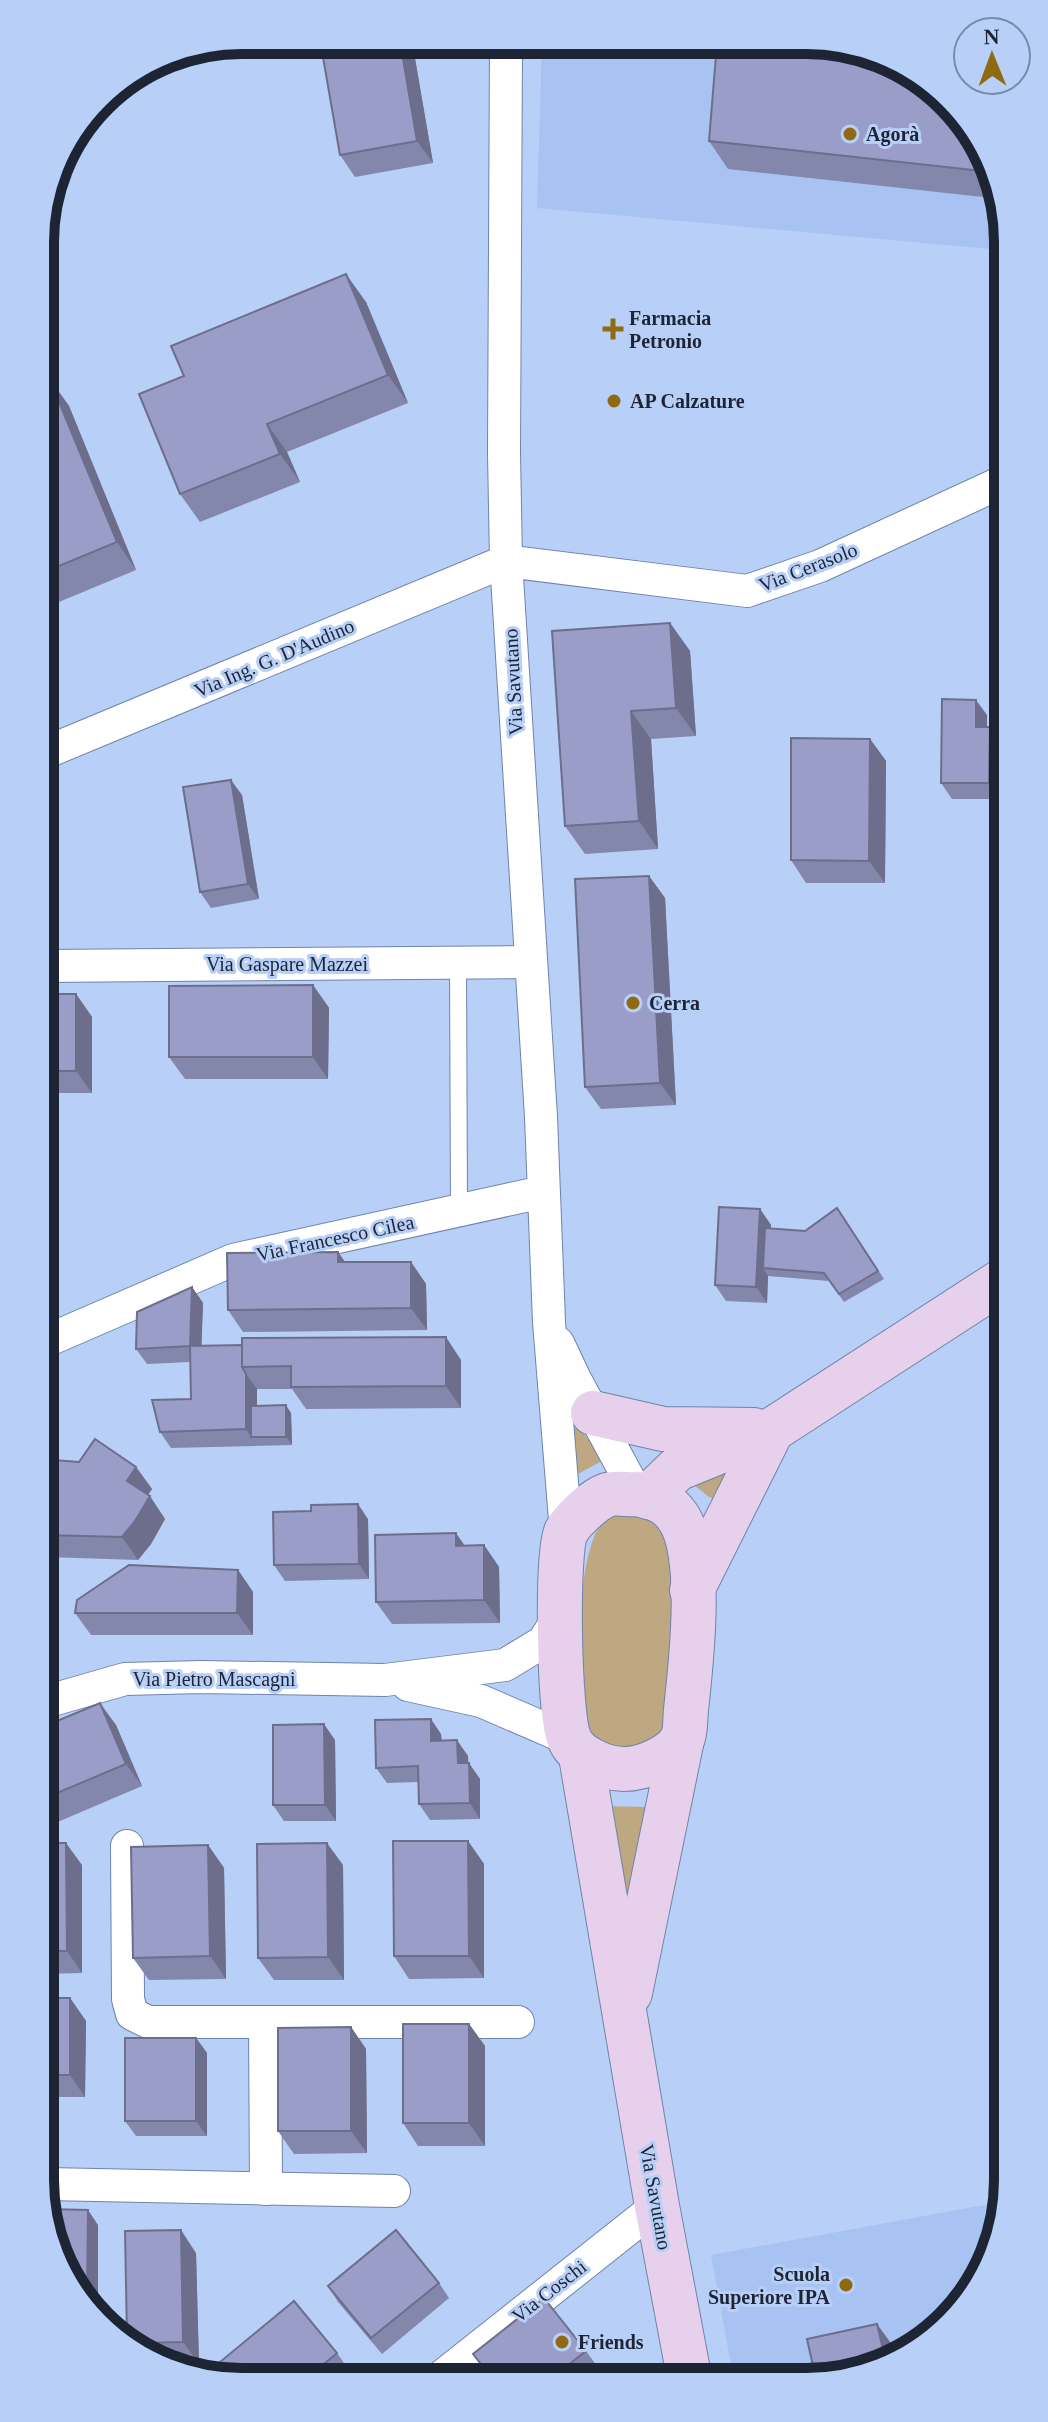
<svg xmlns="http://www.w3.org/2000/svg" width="1048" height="2422" font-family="Georgia,serif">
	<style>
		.built { fill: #a8c3f1 }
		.green { fill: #bda882 }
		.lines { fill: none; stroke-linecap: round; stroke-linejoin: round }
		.lane-casing { stroke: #6f84a9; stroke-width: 18 }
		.street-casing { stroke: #6f84a9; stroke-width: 34 }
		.secondary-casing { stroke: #6f84a9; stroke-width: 46 }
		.lane { stroke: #fff; stroke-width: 16 }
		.street { stroke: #fff; stroke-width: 32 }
		.secondary { stroke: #e7d0eb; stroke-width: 44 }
		.wall { fill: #8487ac }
		.shaded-wall { fill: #6c6e8c }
		.building { fill: #9a9dc8; stroke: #6c6e8c; stroke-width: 2 }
		.poi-dot { fill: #906a10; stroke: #b8cff8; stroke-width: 3 }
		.labels { text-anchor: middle; stroke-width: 6; stroke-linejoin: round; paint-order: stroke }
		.poi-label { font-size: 20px; font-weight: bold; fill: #1d2534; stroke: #b8cff8; text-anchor: start }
		.street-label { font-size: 20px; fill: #1d2534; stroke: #b8cff8 }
		.rim { fill: none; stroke: #1d2534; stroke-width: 10 }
	</style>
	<rect width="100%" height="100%" fill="#b8cff8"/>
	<g class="built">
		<path d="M542 42 845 44 1001 190V250L537 208Z"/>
		<path d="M1006 2201 992 2258 958 2313 858 2375 733 2376 711 2255Z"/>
	</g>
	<g class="green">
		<path d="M567 1427 580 1429 600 1454V1462L567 1480Z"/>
		<path d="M733 1468 716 1499 709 1497 689 1481Z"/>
		<path d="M640 1511C652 1519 665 1527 670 1540 679 1563 672 1713 660 1733 654 1744 642 1751 631 1752 574 1757 584 1687 582 1648 580 1612 581 1569 595 1534 599 1526 609 1519 615 1512Z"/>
		<path d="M604 1806 647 1807 629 1908Z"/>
	</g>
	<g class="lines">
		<defs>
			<path id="lane" d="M458 963 459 1211"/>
			<g id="street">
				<path d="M506 42 504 453 506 561 541 1117 549 1322 566 1532"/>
				<path d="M42 754 506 561 747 591 820 566 1002 482"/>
				<path d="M43 966 531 962"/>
				<path d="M44 1342 233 1260 543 1192"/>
				<path d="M558 1343 575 1379 637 1494"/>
				<path d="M408 1685 481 1701 569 1739"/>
				<path d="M45 1702 125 1679 201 1677 385 1680 505 1665 543 1642 560 1616"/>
				<path d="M127 1846 128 1999 132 2014 148 2022H518"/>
				<path d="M265 2022 266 2189"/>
				<path d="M47 2184 394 2191"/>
				<path d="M441 2377 657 2206"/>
			</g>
			<g id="secondary">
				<path d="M593 1413 663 1429 754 1430"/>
				<path d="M637 1494C655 1498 667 1501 678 1517 704 1556 691 1663 686 1710 685 1718 686 1732 682 1740 672 1757 643 1769 624 1769 605 1769 576 1757 569 1738 559 1713 556 1555 566 1532 572 1520 595 1499 607 1495 615 1492 628 1495 637 1494Z"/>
				<path d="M648 1497 677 1469 772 1430 1005 1279"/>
				<path d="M692 1590 772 1430"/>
				<path d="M581 1756 657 2206 689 2376"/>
				<path d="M630 1993 682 1739"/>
			</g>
		</defs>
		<use href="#lane" class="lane-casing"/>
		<use href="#street" class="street-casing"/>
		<use href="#secondary" class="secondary-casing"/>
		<use href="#lane" class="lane"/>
		<use href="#street" class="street"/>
		<use href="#secondary" class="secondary"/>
	</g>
	<g class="wall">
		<path d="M320 40 412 41 433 163 355 177 340 155Z"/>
		<path d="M948 99 1001 190V199L728 169 709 141Z"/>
		<path d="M366 302 408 403 287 452 300 482 200 522 180 494 184 376Z"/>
		<path d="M49 378 69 406 136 570 42 609 41 381Z"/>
		<path d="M670 623 690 651 696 736 651 739 658 849 585 854 565 826Z"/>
		<path d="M987 715V727H990L1001 742 1000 799H952L941 783Z"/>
		<path d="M870 739 886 761 885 883H806L791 860Z"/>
		<path d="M242 795 259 899 211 908 200 892Z"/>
		<path d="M649 876 665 898 676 1105 601 1109 585 1087Z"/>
		<path d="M313 985 329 1008 328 1079H185L169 1057Z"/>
		<path d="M43 994H76L92 1017V1093H43Z"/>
		<path d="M837 1208 884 1279 844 1302 829 1281 768 1276 767 1303 726 1301 715 1285 760 1209 771 1225V1228L805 1231Z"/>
		<path d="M338 1252 345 1262H411L426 1284 427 1330 243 1332 228 1310Z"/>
		<path d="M192 1287 203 1303 201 1346 461 1360V1408L306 1409 292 1389H257V1406L291 1413 292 1445 171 1448 160 1432 191 1399 190 1362 147 1364 136 1349Z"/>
		<path d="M44 1446 54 1460 136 1467 152 1489 148 1495 165 1519 151 1544 138 1560 45 1557Z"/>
		<path d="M368 1519 369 1579 285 1581 274 1565Z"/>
		<path d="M464 1545H484L499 1567 500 1623 392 1624 376 1602Z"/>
		<path d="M238 1570 253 1592V1635H91L75 1613Z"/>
		<path d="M116 1725 142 1786 46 1827 45 1726Z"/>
		<path d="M441 1734 442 1740 468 1756V1763L480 1779V1819L430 1820 419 1804V1782L387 1783 376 1768Z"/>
		<path d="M335 1740 336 1821H284L273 1805Z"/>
		<path d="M468 1841 484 1864V1978L409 1979 394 1956Z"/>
		<path d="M46 1843 82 1865V1973L46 1974Z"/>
		<path d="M208 1845 224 1868 226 1979 149 1980 133 1958Z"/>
		<path d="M343 1865 344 1980H274L258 1958Z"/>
		<path d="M46 1998H70L86 2021 85 2097H46Z"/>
		<path d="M469 2024 485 2046V2146H418L403 2123Z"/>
		<path d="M351 2027 366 2049 367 2153 294 2154 278 2131Z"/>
		<path d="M196 2038 207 2053V2136H136L125 2121Z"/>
		<path d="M98 2225V2312H93L47 2232Z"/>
		<path d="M196 2253 199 2364 178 2365 127 2338Z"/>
		<path d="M439 2283 449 2298 382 2354 338 2302 328 2286Z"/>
		<path d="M586 2351 602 2373 598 2376 489 2377 473 2354Z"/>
		<path d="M337 2353 353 2376 351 2378H231L220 2362Z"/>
	</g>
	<g class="shaded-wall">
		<path d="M400 41H412L433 163 417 141Z"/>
		<path d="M346 274 366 302 408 403 388 375Z"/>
		<path d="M49 378 69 406 136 570 117 542Z"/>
		<path d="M267 424 287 452 300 482 280 454Z"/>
		<path d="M670 623 690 651 696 736 676 708Z"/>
		<path d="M976 700 987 715V742L976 727Z"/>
		<path d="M631 711 651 739 658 849 639 821Z"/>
		<path d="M990 727 1001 742 1000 799 989 783Z"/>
		<path d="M870 739 886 761 885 883 869 861Z"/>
		<path d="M231 780 242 795 259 899 248 884Z"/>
		<path d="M649 876 665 898 676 1105 660 1083Z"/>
		<path d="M313 985 329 1008 328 1079 313 1057Z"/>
		<path d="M76 994 92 1017V1093L76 1071Z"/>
		<path d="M760 1209 771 1225 769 1269 763 1268 768 1276 767 1303 756 1287Z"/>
		<path d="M338 1252 354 1275 338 1262Z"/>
		<path d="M411 1262 426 1284 427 1330 411 1308Z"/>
		<path d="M192 1287 203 1303 201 1361 190 1346Z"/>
		<path d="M446 1337 461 1360V1408L446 1386Z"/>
		<path d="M246 1374 257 1389V1437H251L246 1429Z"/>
		<path d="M286 1405 291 1413 292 1445 286 1437Z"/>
		<path d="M136 1467 152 1489 142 1503 127 1481Z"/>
		<path d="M150 1496 165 1519 151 1544 138 1560 122 1537Z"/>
		<path d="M358 1504 368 1519 369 1579 359 1564Z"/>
		<path d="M456 1533 472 1556 456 1546Z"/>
		<path d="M484 1545 499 1567 500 1623 484 1600Z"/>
		<path d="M238 1570 253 1592V1635L237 1613Z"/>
		<path d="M100 1703 116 1725 142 1786 126 1764Z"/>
		<path d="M431 1719 441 1734 442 1756 431 1741Z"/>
		<path d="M324 1724 335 1740 336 1821 325 1805Z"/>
		<path d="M457 1740 468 1756 469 1779 458 1763Z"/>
		<path d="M469 1763 480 1779V1819L470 1803Z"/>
		<path d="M468 1841 484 1864V1978L469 1956Z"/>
		<path d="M66 1843 82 1865V1973L67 1951Z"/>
		<path d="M327 1843 343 1865 344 1980 328 1957Z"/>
		<path d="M208 1845 224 1868 226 1979 210 1956Z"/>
		<path d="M70 1998 86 2021 85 2097 70 2075Z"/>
		<path d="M469 2024 485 2046V2146L469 2123Z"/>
		<path d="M351 2027 366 2049 367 2153 351 2131Z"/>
		<path d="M196 2038 207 2053V2136L196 2121Z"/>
		<path d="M88 2210 98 2225V2312L87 2297Z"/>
		<path d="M181 2230 196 2253 199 2364 183 2342Z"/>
		<path d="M877 2324 893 2346 894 2353 884 2354Z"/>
	</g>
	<g class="building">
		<path d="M320 40 400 41 417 141 340 155Z"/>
		<path d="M717 43 845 44 948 99 991 172 709 141Z"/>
		<path d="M346 274 388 375 267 424 280 454 180 494 139 394 184 376 171 346Z"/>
		<path d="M49 378 117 542 42 573 41 381Z"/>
		<path d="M670 623 676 708 631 711 639 821 565 826 552 631Z"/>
		<path d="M942 699 976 700V727H990L989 783H941Z"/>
		<path d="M791 738 870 739 869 861 791 860Z"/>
		<path d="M231 780 248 884 200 892 183 787Z"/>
		<path d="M649 876 660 1083 585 1087 575 879Z"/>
		<path d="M313 985V1057H169V986Z"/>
		<rect x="43" y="994" width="33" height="77"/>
		<path d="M719 1207 760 1209 756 1287 715 1285Z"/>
		<path d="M837 1208 878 1271 839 1294 824 1273 763 1268 765 1228 805 1231Z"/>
		<path d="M338 1252V1262H411V1308L228 1310 227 1253Z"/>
		<path d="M192 1287 190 1346 242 1345V1367L246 1374V1429L160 1432 152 1400 191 1399 190 1346 136 1349 137 1312Z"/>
		<path d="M446 1337V1386L291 1387V1366L242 1367V1338Z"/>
		<path d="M286 1405V1437H251V1406Z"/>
		<path d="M95 1439 136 1467 127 1481 150 1496 135 1521 122 1537 45 1535 44 1446 53 1460 79 1462Z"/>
		<path d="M358 1504 359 1564 274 1565 273 1512 311 1511V1505Z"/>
		<path d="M456 1533V1546L484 1545V1600L376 1602 375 1535Z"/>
		<path d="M129 1565 238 1570 237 1613H75L77 1600Z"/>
		<path d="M100 1703 126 1764 45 1798V1726Z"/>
		<path d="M431 1719V1741L457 1740 458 1763H469L470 1803 419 1804 418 1766 376 1768 375 1720Z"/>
		<path d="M324 1724 325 1805H273V1725Z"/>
		<path d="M393 1841H468L469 1956H394Z"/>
		<path d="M46 1843H66L67 1951H46Z"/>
		<path d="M327 1843 328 1957 258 1958 257 1844Z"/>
		<path d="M208 1845 210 1956 133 1958 131 1847Z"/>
		<rect x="46" y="1998" width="24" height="77"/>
		<rect x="403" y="2024" width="66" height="99"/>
		<path d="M351 2027V2131H278V2028Z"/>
		<rect x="125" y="2038" width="71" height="83"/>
		<path d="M47 2209 88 2210 87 2297H84L47 2232Z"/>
		<path d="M181 2230 183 2342 137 2343 127 2338 125 2231Z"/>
		<path d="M396 2230 439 2283 371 2338 328 2286Z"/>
		<path d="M544 2298 586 2351 553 2377H491L473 2354Z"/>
		<path d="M294 2301 337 2353 307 2378H234L220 2362Z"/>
		<path d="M877 2324 884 2354 897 2351 858 2375H815L807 2339Z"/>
	</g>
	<g class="poi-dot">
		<circle cx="850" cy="134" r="8"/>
		<path d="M609 317h8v8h8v8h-8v8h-8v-8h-8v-8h8z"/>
		<circle cx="614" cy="401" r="8"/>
		<circle cx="633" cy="1003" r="8"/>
		<circle cx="846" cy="2285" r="8"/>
		<circle cx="562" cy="2342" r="8"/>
	</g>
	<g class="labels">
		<g class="poi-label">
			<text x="866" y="141">Agorà</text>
			<text x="629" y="325">Farmacia<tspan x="629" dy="23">Petronio</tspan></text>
			<text x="630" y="408">AP Calzature</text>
			<text x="649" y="1010">Cerra</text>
			<text x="830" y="2281" text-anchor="end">Scuola<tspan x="830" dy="23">Superiore IPA</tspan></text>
			<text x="578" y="2349">Friends</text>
		</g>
		<g class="street-label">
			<text transform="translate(808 567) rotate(-21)" y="7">Via Cerasolo</text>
			<text transform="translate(274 658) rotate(-23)" y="7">Via Ing. G. D'Audino</text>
			<text transform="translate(513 682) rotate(-93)" y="7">Via Savutano</text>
			<text x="287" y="971">Via Gaspare Mazzei</text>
			<text transform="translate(335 1238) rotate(-12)" y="7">Via Francesco Cilea</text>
			<text x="214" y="1686">Via Pietro Mascagni</text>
			<text transform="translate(656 2197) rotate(80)" y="7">Via Savutano</text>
			<text transform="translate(549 2291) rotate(-38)" y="7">Via Coschi</text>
		</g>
	</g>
	<path d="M0 0H1048V2422H0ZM242 54H806A188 188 0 0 1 994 242V2180A188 188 0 0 1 806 2368H242A188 188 0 0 1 54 2180V242A188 188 0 0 1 242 54Z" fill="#b8cff8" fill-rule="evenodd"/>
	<path class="rim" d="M242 54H806A188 188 0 0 1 994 242V2180A188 188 0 0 1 806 2368H242A188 188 0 0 1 54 2180V242A188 188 0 0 1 242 54Z"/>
	<g transform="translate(992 56) rotate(359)"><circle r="38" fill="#b8cff8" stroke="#7a8baa" stroke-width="2"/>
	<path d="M0-6L14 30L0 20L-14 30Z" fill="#906a10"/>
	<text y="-12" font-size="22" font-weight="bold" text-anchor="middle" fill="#1d2534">N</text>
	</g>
</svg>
